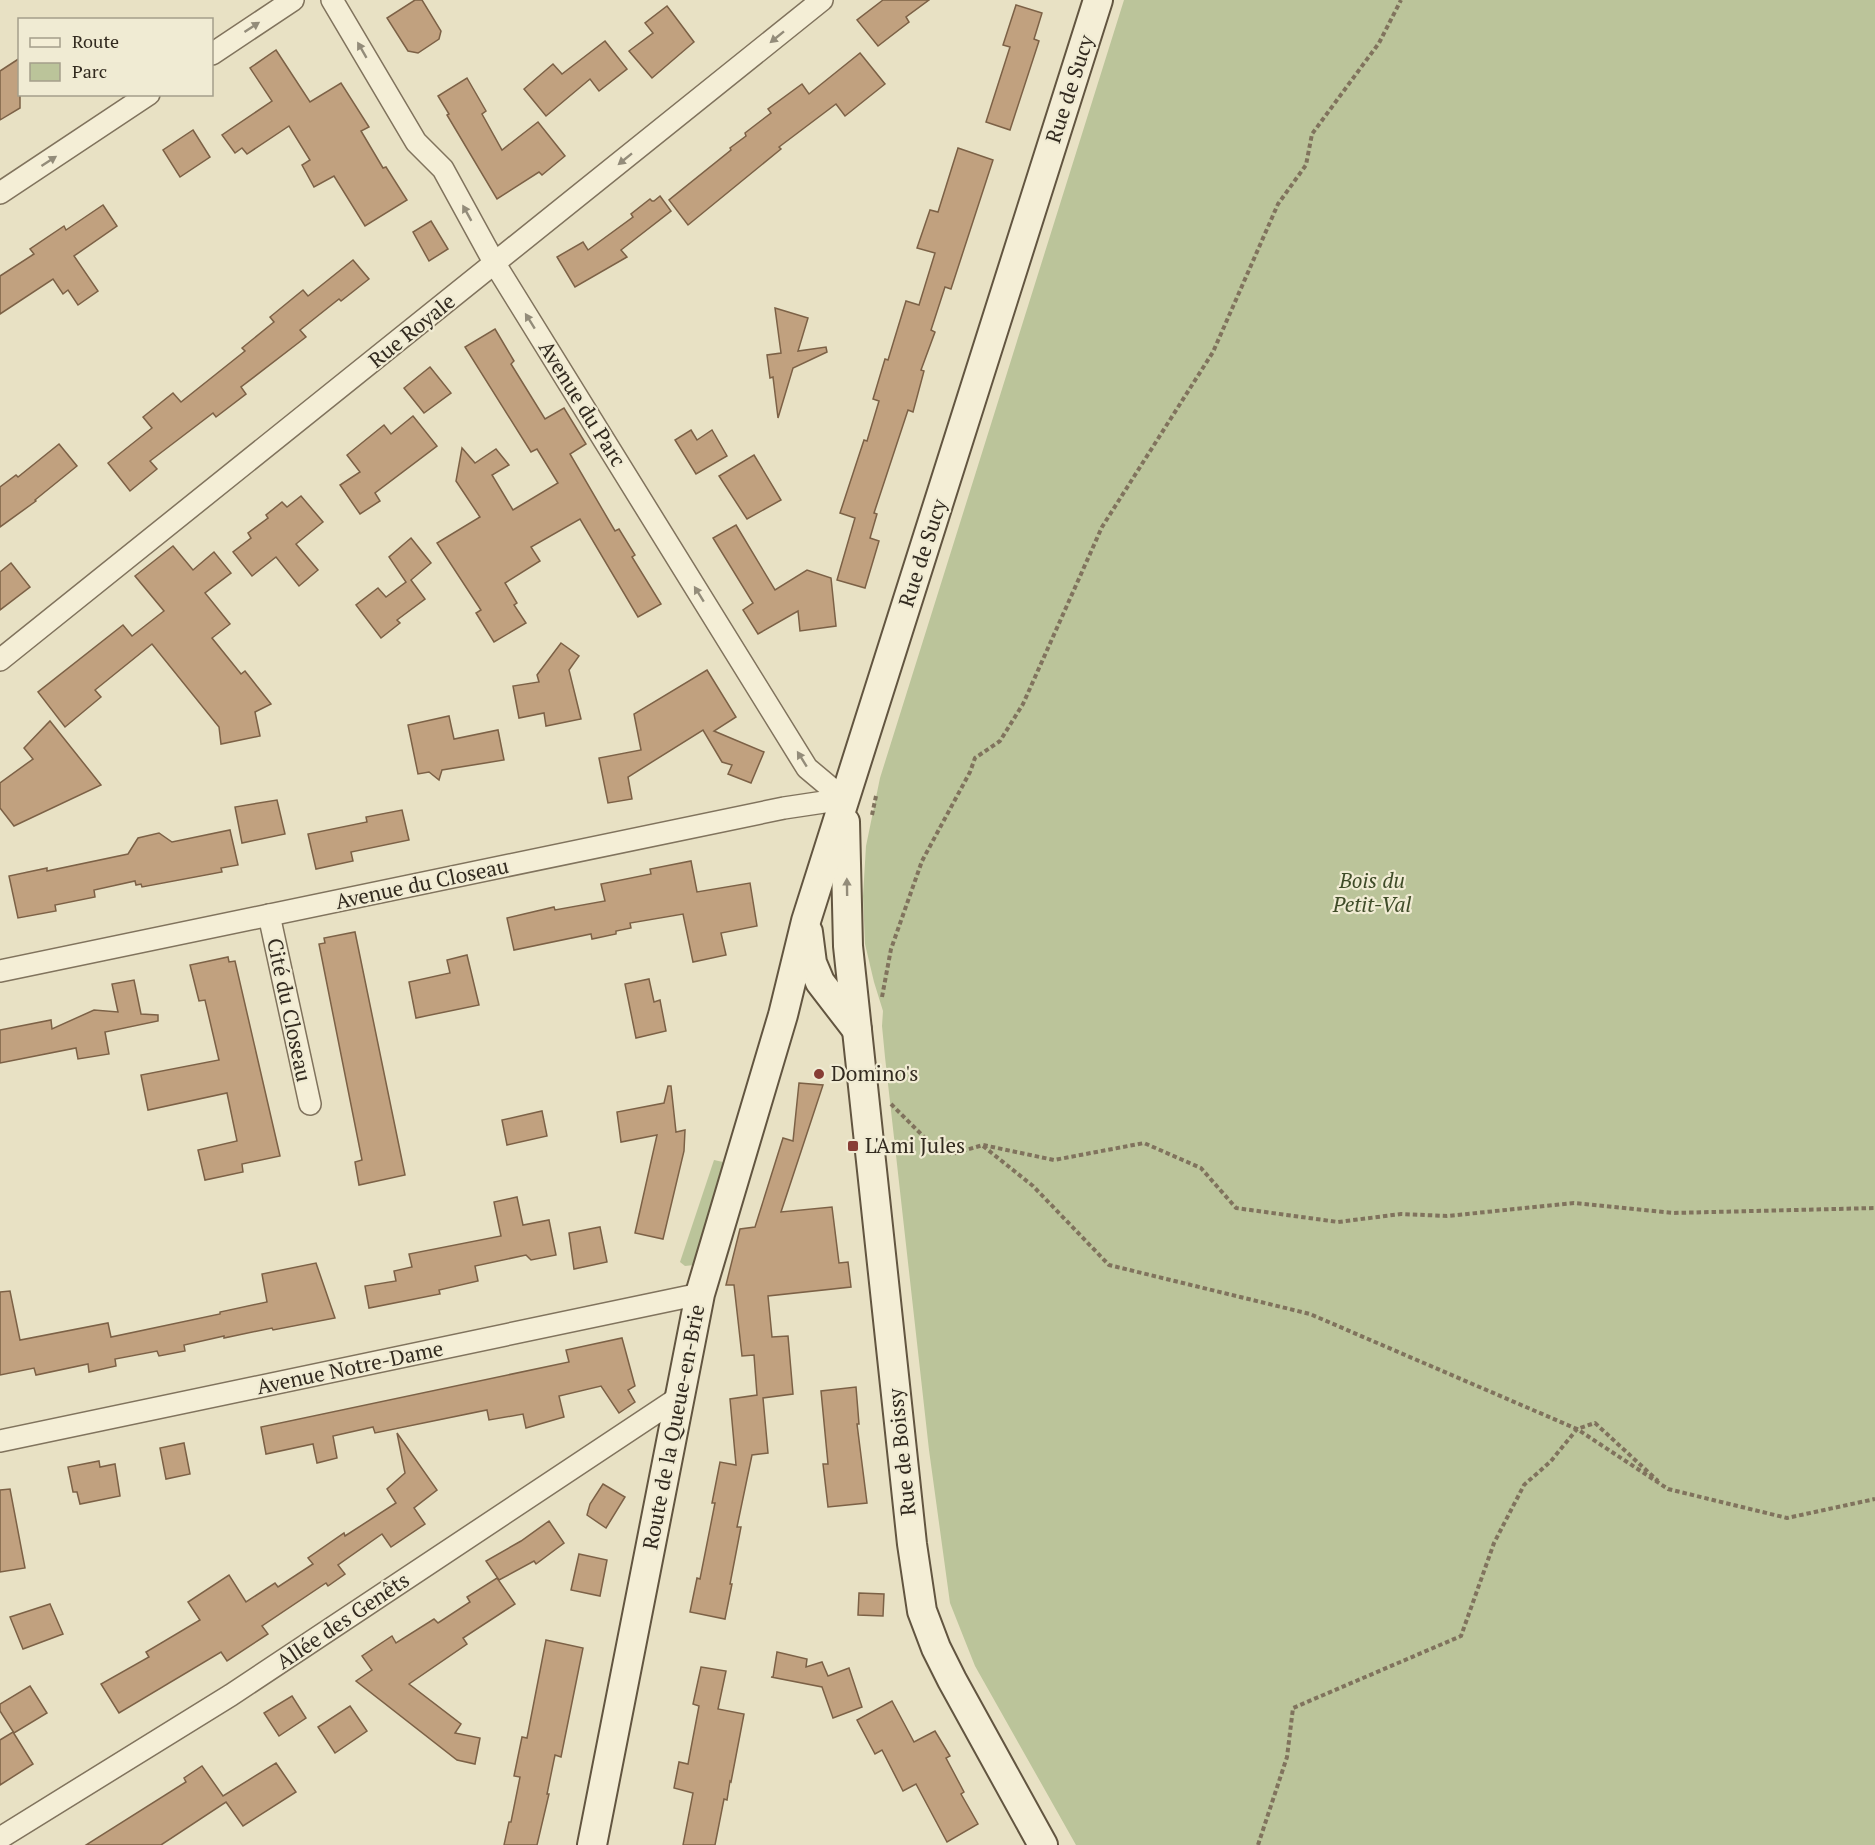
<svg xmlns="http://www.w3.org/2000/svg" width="1875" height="1845" font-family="'PT Serif',serif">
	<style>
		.green { fill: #bbc49a }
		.building { fill: #c1a17f; stroke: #7c6146; stroke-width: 1.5 }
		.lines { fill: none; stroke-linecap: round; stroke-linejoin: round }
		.street-casing { stroke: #80735d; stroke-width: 24 }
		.secondary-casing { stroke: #625540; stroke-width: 32 }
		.path { stroke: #80735d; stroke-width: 4; stroke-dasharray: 4.5 3; stroke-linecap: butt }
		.street { stroke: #f4eed6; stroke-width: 21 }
		.secondary { stroke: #f4eed6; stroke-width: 28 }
		.oneway { fill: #938c7a }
		.poi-dot { fill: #873d35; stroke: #f0ebd3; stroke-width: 2 }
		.labels { text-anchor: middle; stroke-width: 4.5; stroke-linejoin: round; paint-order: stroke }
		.street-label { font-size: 21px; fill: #322a1f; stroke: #f0ebd3 }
		.park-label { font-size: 21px; font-style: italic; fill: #3f4c28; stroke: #f0ebd3 }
		.poi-label { font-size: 21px; fill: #322a1f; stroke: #f0ebd3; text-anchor: start }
	</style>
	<rect width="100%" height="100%" fill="#e8e1c4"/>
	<g class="green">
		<path d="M1124 0H1875V1845H1076L975 1666 950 1603 929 1450 885 1057 882 1026 883 1011 874 982 865 944 863 896 866 846 880 778Z"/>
		<path d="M714 1160 723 1162 697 1259 694 1265 685 1266 680 1262Z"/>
	</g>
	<g class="building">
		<path d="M415 0H422L441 31 439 39 418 53 408 51 387 18Z"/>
		<path d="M883 0H929L906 17 909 22 878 46 857 20Z"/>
		<path d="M1016 5 1042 13 1034 39 1039 41 1010 130 986 122 1010 47 1003 45Z"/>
		<path d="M667 6 694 42 652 78 629 51 653 33 645 23Z"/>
		<path d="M605 41 627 69 599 91 590 79 546 116 524 89 553 64 562 74Z"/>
		<path d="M276 50 310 102 341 83 369 127 361 131 383 168 386 167 407 200 365 226 334 176 314 187 302 165 310 160 289 126 247 154 242 148 235 153 222 135 272 101 250 68Z"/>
		<path d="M860 53 885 84 845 116 836 104 779 147 781 149 688 225 669 200 731 150 730 148 746 136 745 133 771 113 768 109 802 84 809 94Z"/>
		<path d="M20 58V108L0 120V71Z"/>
		<path d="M467 78 486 111 482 114 502 150 538 122 565 156 542 175 539 172 497 199 447 115 449 114 438 96Z"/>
		<path d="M193 130 210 157 180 177 163 150Z"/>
		<path d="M958 148 993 160 951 289 945 287 931 330 935 332 921 370 924 371 913 412 908 410 874 513 877 514 870 538 879 541 865 588 837 580 855 518 840 513 864 440 867 441 879 401 873 399 885 359 888 360 906 301 919 305 935 253 917 248 930 210 938 212Z"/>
		<path d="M660 196 671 211 621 250 627 257 575 287 557 257 583 242 588 250 633 217 631 214 650 199 652 201H654Z"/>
		<path d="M103 205 117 226 74 256 98 291 78 305 68 290 63 294 53 279 0 314V276L34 254 30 249 64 226 66 230Z"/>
		<path d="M431 221 448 249 429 261 413 232Z"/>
		<path d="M353 260 369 279 341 301 339 299 300 330 306 337 241 387 246 394 216 417 213 413 150 461 157 469 130 491 108 463 152 428 143 417 173 393 181 402 245 351 242 348 274 322 270 317 303 290 308 296Z"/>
		<path d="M775 308 808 318 798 351 826 347 827 352 793 368 778 418 773 377 770 378 767 355 781 353Z"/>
		<path d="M495 329 514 361 511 364 545 419 564 408 586 444 570 454 615 531 619 529 635 555 632 557 661 604 638 617 580 519 531 547 540 561 505 583 517 603 514 605 526 623 494 642 476 613 481 610 437 543 480 517 456 481 462 448 475 463 496 449 509 465 492 475 513 510 558 483 537 449 531 452 465 347Z"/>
		<path d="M430 367 451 393 424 413 404 388Z"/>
		<path d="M413 416 437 446 375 493 380 501 360 514 340 485 360 472 347 455 384 425 391 434Z"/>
		<path d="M691 430 697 440 712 430 727 456 696 474 675 440Z"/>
		<path d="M59 444 77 466 35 500 36 501 0 527V487L16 475 18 477Z"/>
		<path d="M754 455 781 500 747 519 719 476Z"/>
		<path d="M301 496 323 522 296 544 318 570 299 586 276 557 252 576 233 552 251 538 248 533 268 518 266 515 282 502 287 507Z"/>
		<path d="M736 525 775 590 807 570 831 578 836 626 800 631 798 611 758 634 743 610 753 603 713 538Z"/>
		<path d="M411 538 431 563 411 580 425 599 397 620 400 623 381 638 356 605 378 588 386 597 406 582 389 557Z"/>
		<path d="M173 546 193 570 214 552 231 573 205 593 230 624 212 638 241 674 245 671 271 704 255 712 260 736 221 744 219 727 152 644 95 690 101 697 65 727 38 692 123 625 132 636 164 611 135 576Z"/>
		<path d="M11 563 30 587 0 610V572Z"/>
		<path d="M561 643 579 656 569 670 581 719 546 726 544 713 519 718 513 686 539 682 537 675Z"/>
		<path d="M707 670 736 717 714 731 764 752 751 783 728 774 732 765 722 762 703 730 628 777 632 799 608 803 599 758 641 750 634 714Z"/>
		<path d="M449 716 454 739 498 730 504 760 442 770 439 780 429 772 418 774 408 725Z"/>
		<path d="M50 721 101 785 14 826 0 808V783L33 759 24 748Z"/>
		<path d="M277 800 285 834 242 843 235 807Z"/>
		<path d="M402 810 409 840 351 852 353 861 316 869 308 834 367 822 366 817Z"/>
		<path d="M230 830 238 865 221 868 222 872 142 887 141 884 136 885 135 881 94 890 95 897 55 905 56 911 18 918 9 876 47 868V871L128 854 138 838 159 833 172 842Z"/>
		<path d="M691 861 697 892 750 883 757 926 721 933 726 955 693 962 683 914 630 923 631 928 616 931V934L592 939 591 934 514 950 507 918 554 907 555 910 605 901 601 884 651 874 650 869Z"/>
		<path d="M355 932 405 1175 359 1185 355 1162 362 1160 319 944 325 943 324 938Z"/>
		<path d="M467 955 479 1005 416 1018 409 982 450 973 447 960Z"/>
		<path d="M228 957 229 962 235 961 280 1156 242 1164 243 1172 205 1180 198 1150 237 1141 227 1093 148 1110 141 1075 219 1060 205 1000 199 1001 190 965Z"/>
		<path d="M649 979 654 1002 660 1000 666 1031 636 1038 625 984Z"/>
		<path d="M134 980 141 1014 158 1015V1021L105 1032 109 1054 78 1059 76 1048 0 1063V1030L51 1020 52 1029 94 1010 118 1012 112 984Z"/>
		<path d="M799 1083 823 1085 781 1212 832 1207 839 1263 848 1262 851 1287 768 1296 772 1337 788 1336 793 1394 763 1398 768 1453 752 1455 737 1527H741L730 1584H732L725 1619 690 1612 697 1578 700 1579 715 1503H712L720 1462 736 1465 730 1399 757 1395 754 1355 742 1356 734 1285H726L740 1229 755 1227 783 1138 793 1141Z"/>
		<path d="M668 1086H671L676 1132 685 1130 684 1151 663 1239 635 1233 657 1135 621 1142 617 1112 664 1103Z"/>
		<path d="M542 1111 547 1136 507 1145 502 1120Z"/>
		<path d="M517 1197 523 1225 549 1220 556 1255 531 1260 526 1255 475 1266 478 1281 439 1290 440 1294 369 1308 365 1286 396 1281 394 1271 412 1267 409 1254 501 1236 494 1202Z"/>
		<path d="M600 1227 607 1262 574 1269 569 1233Z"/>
		<path d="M316 1263 335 1318 273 1330 272 1328 224 1338V1336L184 1345 185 1351 159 1356 157 1351 115 1359 116 1366 89 1372 88 1364 36 1375 34 1368 0 1375V1292L10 1291 20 1340 108 1323 111 1337 220 1314V1312L267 1302 262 1274Z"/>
		<path d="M622 1338 635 1386 628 1390 635 1402 619 1413 601 1386 559 1396 564 1417 526 1428 523 1414 489 1420 487 1410 375 1433 373 1427 333 1436 337 1458 317 1463 313 1444 266 1454 261 1427 569 1362 566 1350Z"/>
		<path d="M856 1387 859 1424H857L867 1503 828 1507 823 1464H828L821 1391Z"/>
		<path d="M397 1433 437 1490 414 1508 425 1524 391 1547 382 1534 338 1565 345 1574 328 1586 326 1583 262 1626 268 1634 227 1661 221 1652 119 1713 101 1684 149 1657 146 1652 200 1620 188 1602 229 1575 246 1602 275 1583 278 1587 313 1564 308 1558 344 1533 345 1536 396 1503 387 1489 405 1473Z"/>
		<path d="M184 1443 190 1474 166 1479 160 1448Z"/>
		<path d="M99 1461 100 1467 115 1464 120 1496 80 1504 77 1492H73L68 1467Z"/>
		<path d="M603 1484 625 1497 606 1528 587 1515 590 1504Z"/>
		<path d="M10 1489 25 1568 0 1572V1490Z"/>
		<path d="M549 1521 564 1543 536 1564 534 1561 499 1580 486 1561 521 1541Z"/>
		<path d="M579 1554 607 1560 600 1596 571 1590Z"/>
		<path d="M497 1578 515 1604 463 1638 467 1644 409 1684 461 1724 455 1733 480 1738 475 1764 457 1760 356 1681 372 1670 362 1656 392 1636 396 1643 434 1619 438 1623 470 1602 467 1597Z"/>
		<path d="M859 1593 884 1594 883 1616 858 1615Z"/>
		<path d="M50 1604 63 1634 23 1649 10 1617Z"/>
		<path d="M546 1640 583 1648 561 1757 555 1755 547 1794H549L537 1845H504L509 1822H511L520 1777 514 1776 522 1737 527 1738Z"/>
		<path d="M777 1652 807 1659 806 1667 822 1662 828 1676 849 1668 862 1707 833 1718 822 1687 771 1677H773Z"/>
		<path d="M701 1667 726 1671 718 1709 744 1714 731 1782 730 1781 727 1800 724 1799 715 1845H683L693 1793 674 1788 679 1762 688 1764 699 1706 693 1704Z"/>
		<path d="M30 1686 47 1713 14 1733 0 1711V1704Z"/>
		<path d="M292 1696 306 1718 279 1736 264 1713Z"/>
		<path d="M892 1701 914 1742 935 1731 950 1756 946 1758 964 1792 961 1794 978 1824 947 1842 916 1784 903 1791 882 1750 875 1754 857 1720Z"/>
		<path d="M350 1706 367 1731 335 1753 318 1727Z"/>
		<path d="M13 1732 33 1764 0 1785V1740Z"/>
		<path d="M276 1763 296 1792 243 1826 226 1802 161 1845H86L186 1782 184 1778 202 1766 223 1796Z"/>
	</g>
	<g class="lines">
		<defs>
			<g id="street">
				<path d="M332 0 416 142 443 169 495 264 807 768 844 799"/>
				<path d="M212 54 293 0"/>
				<path d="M0 193 149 94"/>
				<path d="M0 660 822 0"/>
				<path d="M269 915 310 1104"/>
				<path d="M0 971 784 808 844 799"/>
				<path d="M0 1441 700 1294"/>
				<path d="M0 1838 231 1695 681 1396"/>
			</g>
			<g id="secondary">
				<path d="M845 822 848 946 912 1544 922 1611 936 1648 952 1680 1043 1845"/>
				<path d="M808 932 812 963 820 982 857 1030"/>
				<path d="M592 1845 700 1294 783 1015 806 921 1098 0"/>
			</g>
		</defs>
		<use href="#street" class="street-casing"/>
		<use href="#secondary" class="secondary-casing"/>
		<g class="path">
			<path d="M872 815 876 796"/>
			<path d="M882 997 891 949 922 861 970 772 975 758 1000 741 1023 704 1102 527 1213 352 1278 204 1306 165 1312 134 1379 43 1401 0"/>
			<path d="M891 1104 932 1145 952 1154 983 1145 1054 1160 1144 1143 1201 1168 1236 1208 1338 1222 1401 1214 1447 1216 1574 1203 1673 1213 1875 1208"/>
			<path d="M983 1146 1033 1186 1109 1265 1310 1314 1577 1429 1595 1423 1658 1481"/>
			<path d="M1258 1845 1287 1757 1293 1708 1461 1636 1494 1543 1524 1485 1551 1461 1577 1429 1668 1489 1713 1500 1787 1518 1875 1499"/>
		</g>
		<use href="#street" class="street"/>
		<use href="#secondary" class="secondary"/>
	</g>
	<defs><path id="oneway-solid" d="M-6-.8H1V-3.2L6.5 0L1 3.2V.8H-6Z" transform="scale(1.5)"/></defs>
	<g class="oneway">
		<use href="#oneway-solid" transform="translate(252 27) rotate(-33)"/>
		<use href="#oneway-solid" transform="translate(777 37) rotate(141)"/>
		<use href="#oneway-solid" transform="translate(362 50) rotate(-120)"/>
		<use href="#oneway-solid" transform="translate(625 159) rotate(141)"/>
		<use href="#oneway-solid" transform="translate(49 161) rotate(-33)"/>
		<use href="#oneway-solid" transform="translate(467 213) rotate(-119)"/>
		<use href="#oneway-solid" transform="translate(530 321) rotate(-122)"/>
		<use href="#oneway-solid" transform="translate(699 594) rotate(-122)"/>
		<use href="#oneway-solid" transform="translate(802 759) rotate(-122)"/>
		<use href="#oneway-solid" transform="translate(847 887) rotate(-91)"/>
	</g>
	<g class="poi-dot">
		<circle cx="819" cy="1074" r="6"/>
		<rect x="847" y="1140" width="12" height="12" rx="3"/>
	</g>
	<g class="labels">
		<g class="street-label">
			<text transform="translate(1070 89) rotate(-72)" y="7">Rue de Sucy</text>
			<text transform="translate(412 331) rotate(-39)" y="7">Rue Royale</text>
			<text transform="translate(582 404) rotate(58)" y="7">Avenue du Parc</text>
			<text transform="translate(923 553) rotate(-72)" y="7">Rue de Sucy</text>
			<text transform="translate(422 884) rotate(-12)" y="7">Avenue du Closeau</text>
			<text transform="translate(289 1010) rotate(78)" y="7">Cité du Closeau</text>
			<text transform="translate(350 1368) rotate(-12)" y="7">Avenue Notre-Dame</text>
			<text transform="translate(674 1427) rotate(-79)" y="7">Route de la Queue-en-Brie</text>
			<text transform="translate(902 1452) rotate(-96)" y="7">Rue de Boissy</text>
			<text transform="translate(343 1621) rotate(-34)" y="7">Allée des Genêts</text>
		</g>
		<g class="park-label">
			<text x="1372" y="888">Bois du<tspan x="1372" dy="24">Petit-Val</tspan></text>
		</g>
		<g class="poi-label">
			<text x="831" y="1081">Domino's</text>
			<text x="865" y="1153">L'Ami Jules</text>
		</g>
	</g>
	<rect x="18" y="18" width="195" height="78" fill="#f0ebd3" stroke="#a49e8b" stroke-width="1.5"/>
	<rect x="30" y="38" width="30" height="9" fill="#f4eed6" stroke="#a49e8b" stroke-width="1.5"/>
	<text x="72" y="48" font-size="18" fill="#322a1f">Route</text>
	<rect x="30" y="63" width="30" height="18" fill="#bbc49a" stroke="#a49e8b" stroke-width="1.5"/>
	<text x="72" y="78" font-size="18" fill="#322a1f">Parc</text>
</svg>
